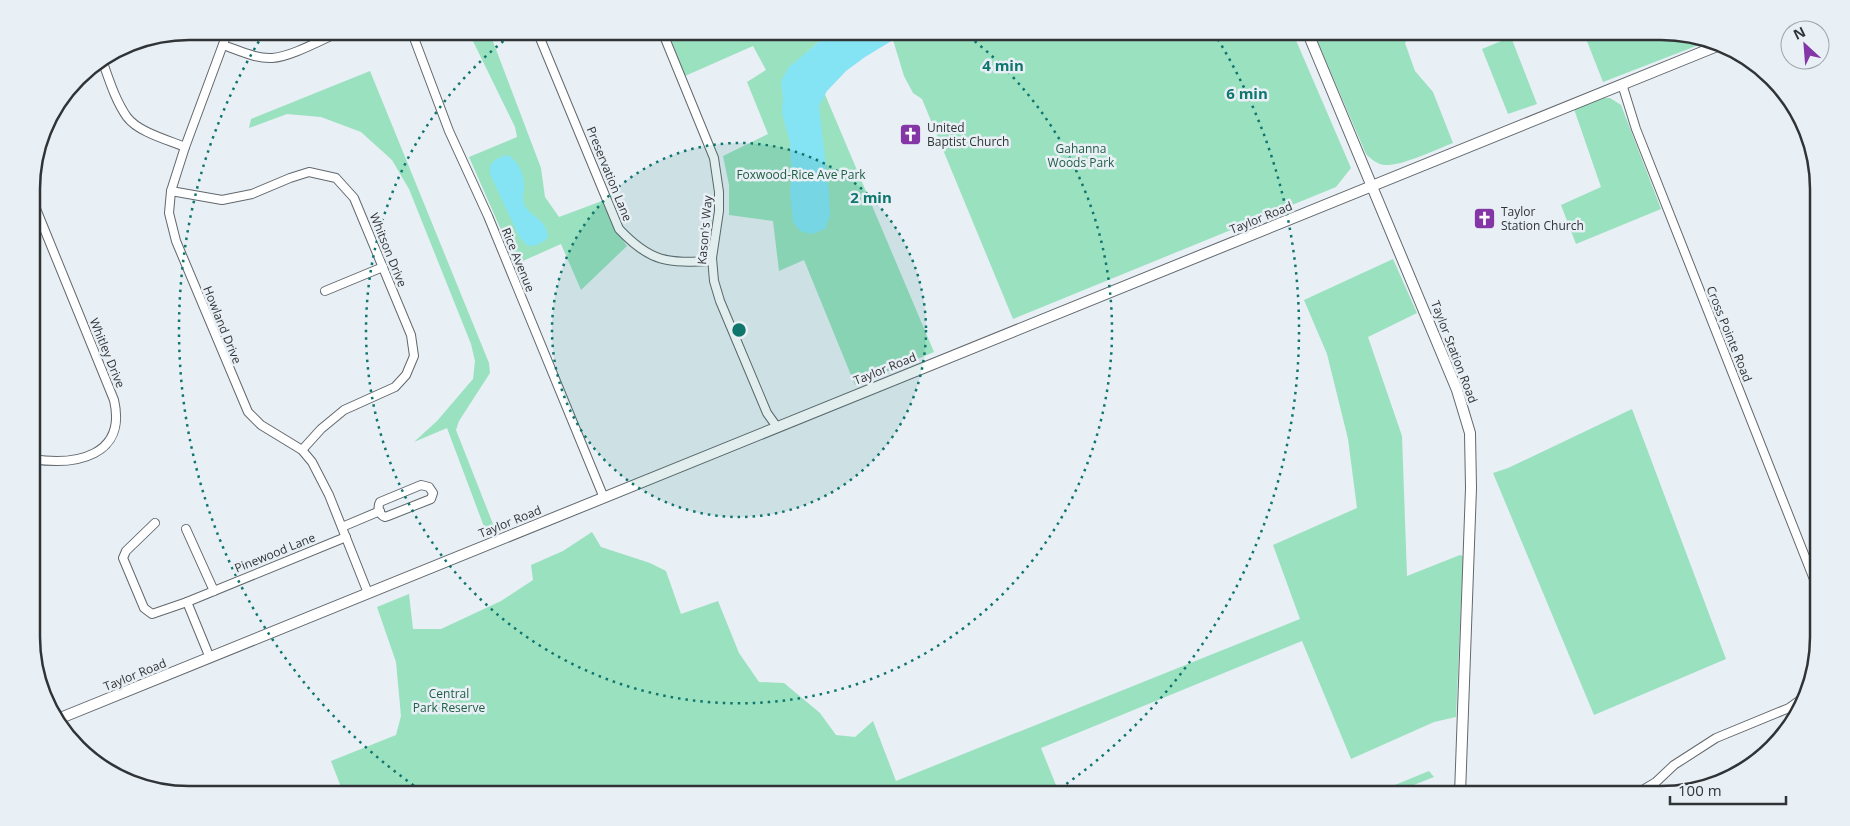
<svg xmlns="http://www.w3.org/2000/svg" width="1850" height="826" font-family="'Open Sans',sans-serif">
	<style>
		.green { fill: #9ae1c0 }
		.water { fill: #85e4f4 }
		.lines { fill: none; stroke-linecap: round; stroke-linejoin: round }
		.minor-casing { stroke: #62686d; stroke-width: 10 }
		.secondary-casing { stroke: #62686d; stroke-width: 12 }
		.minor { stroke: #fff; stroke-width: 8 }
		.secondary { stroke: #fff; stroke-width: 10 }
		.ring { fill: none; stroke: #0f766e; stroke-width: 2.5; stroke-dasharray: 2.5 5 }
		.labels { text-anchor: middle; stroke-width: 5; stroke-linejoin: round; paint-order: stroke }
		.poi-label { font-size: 12px; fill: #313436; stroke: #e8eff5; text-anchor: start }
		.park-label { font-size: 12px; fill: #225e46; stroke: #e8eff5 }
		.street-label { font-size: 12px; fill: #313436; stroke: #e8eff5 }
		.rim { fill: none; stroke: #313436; stroke-width: 2.5 }
		.centre { fill: #0f766e; stroke: #e8eff5; stroke-width: 2.5 }
		.ring-label { font-size: 15px; text-anchor: middle; font-weight: bold; fill: #0f766e; stroke: #e8eff5; stroke-width: 5; stroke-linejoin: round; paint-order: stroke }
	</style>
	<rect width="100%" height="100%" fill="#e8eff5"/>
	<g class="green">
		<path d="M468 31H489L541 168 545 197 559 217 602 201 614 228 627 246 581 290 561 244 516 264 469 157 517 137 515 127Z"/>
		<path d="M691 31H832L807 52 934 352 855 385 804 260 779 271 773 221 729 215V185L723 156 768 134 747 82 766 70 753 46 685 76 671 40Z"/>
		<path d="M901 31H1292L1351 168 1336 187 1013 319 922 99 913 93 904 76 893 40Z"/>
		<path d="M1313 31H1413L1405 43 1415 71 1433 92 1453 143C1437 149 1402 166 1386 165 1378 165 1372 160 1366 154Z"/>
		<path d="M1583 31H1661L1709 41 1603 82Z"/>
		<path d="M1511 37 1537 104 1508 114 1482 49Z"/>
		<path d="M370 71 489 363 490 373 459 421 456 430 495 529 486 532 447 428 414 442 437 421 473 379 475 361 471 344 409 189 392 160 361 132 321 117 287 114 249 128 251 119Z"/>
		<path d="M1603 98H1610L1621 105 1661 209 1576 244 1561 205 1601 187 1574 109Z"/>
		<path d="M1393 259 1417 313 1368 337 1402 436 1407 576 1460 555 1463 556 1456 717 1434 722 1351 759 1302 641 1041 748 1060 795H344L331 761 396 735 401 716 396 662 377 607 409 594 413 629H441L501 601 533 580 531 565 563 551 592 532 601 547 650 563 666 571 681 614 718 601 739 653 759 682 784 683 820 713 836 735 855 737 873 721 896 781 1300 619 1273 545 1357 508 1348 439 1327 354 1304 300Z"/>
		<path d="M1632 409 1726 659 1594 715 1493 473 1508 468Z"/>
		<path d="M1429 771 1434 777 1391 794H1373Z"/>
	</g>
	<g class="water">
		<path d="M832 31H901L893 40 865 57 846 71 827 91 819 106 829 193 830 216 825 229 812 234 800 231 793 222 790 190 792 177 791 161 790 143 782 113 783 99 781 81 789 67Z"/>
		<path d="M508 155C520 163 525 176 524 190 523 196 522 200 525 206 533 219 546 218 548 237 542 244 536 246 528 246L520 238 490 174C488 161 497 158 508 155Z"/>
	</g>
	<g class="lines">
		<defs>
			<g id="minor">
				<path d="M228 31 185 147 171 191 169 213 176 241 248 412 261 425 302 450 312 462 329 495 368 593"/>
				<path d="M409 31 414 38 449 131 488 216 604 498"/>
				<path d="M537 31 619 229C651 263 667 263 712 261"/>
				<path d="M662 31 714 158 719 192V211L712 258 714 281 720 301 767 413 777 427"/>
				<path d="M223 45C238 50 256 59 272 58 291 57 323 39 342 31"/>
				<path d="M102 60C109 79 115 100 127 117 138 132 168 140 185 147"/>
				<path d="M1622 84 1636 129 1819 592"/>
				<path d="M171 191 222 200 252 194 290 178 309 172 336 178 354 198 411 335 414 356 406 375 395 387 344 410 321 429 302 450"/>
				<path d="M32 199 114 400C127 456 76 466 32 459"/>
				<path d="M325 291 383 267"/>
				<path d="M421 485 429 487 433 493 431 499 388 516 385 517C379 515 377 507 380 502Z"/>
				<path d="M155 523 126 551 123 558 144 608 152 614 187 602 346 537"/>
				<path d="M342 527 380 511"/>
				<path d="M186 529 214 591"/>
				<path d="M187 602 210 658"/>
				<path d="M1636 794 1656 782 1674 765 1716 738 1789 708 1807 695"/>
			</g>
			<g id="secondary">
				<path d="M1307 31 1457 390 1470 433 1471 488 1460 794"/>
				<path d="M58 719 1722 44"/>
			</g>
		</defs>
		<use href="#minor" class="minor-casing"/>
		<use href="#secondary" class="secondary-casing"/>
		<use href="#minor" class="minor"/>
		<use href="#secondary" class="secondary"/>
	</g>
	<circle cx="739" cy="330" r="187" fill="#0f766e" fill-opacity=".12"/>
	<g class="ring">
		<circle cx="739" cy="330" r="187"/>
		<path d="M963 32A373 373 0 1 1 515 32"/>
		<path d="M426 794A560 560 0 0 1 264 33M1214 33A560 560 0 0 1 1052 794"/>
	</g>
	<defs>
		<symbol id="church-square" viewBox="-11 -11 22 22"><rect x="-9" y="-9" width="18" height="18" rx="4" fill="#8436a6" stroke="#e8eff5"/><path d="M-1.2-6h2.4v3.5h3.3v2.4h-3.3V6h-2.4V-.1h-3.3v-2.4h3.3Z" fill="#fff"/></symbol>
	</defs>
	<g fill-rule="evenodd">
		<use href="#church-square" x="898" y="122" width="25" height="25"/>
		<use href="#church-square" x="1472" y="206" width="25" height="25"/>
	</g>
	<g class="labels">
		<g class="poi-label">
			<text x="927" y="132">United<tspan x="927" dy="14">Baptist Church</tspan></text>
			<text x="1501" y="216">Taylor<tspan x="1501" dy="14">Station Church</tspan></text>
		</g>
		<g class="park-label">
			<text x="1081" y="153">Gahanna<tspan x="1081" dy="14">Woods Park</tspan></text>
			<text x="801" y="179">Foxwood-Rice Ave Park</text>
			<text x="449" y="698">Central<tspan x="449" dy="14">Park Reserve</tspan></text>
		</g>
		<g class="street-label">
			<text transform="translate(609 174) rotate(68)" y="4">Preservation Lane</text>
			<text transform="translate(1261 218) rotate(-22)" y="4">Taylor Road</text>
			<text transform="translate(705 230) rotate(-85)" y="4">Kason's Way</text>
			<text transform="translate(388 250) rotate(68)" y="4">Whitson Drive</text>
			<text transform="translate(518 260) rotate(68)" y="4">Rice Avenue</text>
			<text transform="translate(222 325) rotate(68)" y="4">Howland Drive</text>
			<text transform="translate(1729 334) rotate(68)" y="4">Cross Pointe Road</text>
			<text transform="translate(1454 352) rotate(69)" y="4">Taylor Station Road</text>
			<text transform="translate(107 353) rotate(68)" y="4">Whitley Drive</text>
			<text transform="translate(885 369) rotate(-22)" y="4">Taylor Road</text>
			<text transform="translate(510 522) rotate(-22)" y="4">Taylor Road</text>
			<text transform="translate(275 553) rotate(-22)" y="4">Pinewood Lane</text>
			<text transform="translate(135 675) rotate(-22)" y="4">Taylor Road</text>
		</g>
	</g>
	<path d="M0 0H1850V826H0ZM189 40H1661A149 149 0 0 1 1810 189V637A149 149 0 0 1 1661 786H189A149 149 0 0 1 40 637V189A149 149 0 0 1 189 40Z" fill="#e8eff5" fill-rule="evenodd"/>
	<path class="rim" d="M189 40H1661A149 149 0 0 1 1810 189V637A149 149 0 0 1 1661 786H189A149 149 0 0 1 40 637V189A149 149 0 0 1 189 40Z"/>
	<circle cx="739" cy="330" r="8" class="centre"/>
	<g class="ring-label">
		<text x="1003" y="71">4 min</text>
		<text x="1247" y="99">6 min</text>
		<text x="871" y="203">2 min</text>
	</g>
	<g transform="translate(1805 45) rotate(334)"><circle r="24" fill="#e8eff5" stroke="#9fa4a9"/>
	<path d="M0-4L9 19L0 12L-9 19Z" fill="#8436a6"/>
	<text y="-8" font-size="14" font-weight="bold" text-anchor="middle" fill="#313436">N</text>
	</g>
	<path d="M1670 796v8h116v-8" fill="none" stroke="#313436" stroke-width="2.5"/>
	<text x="1678" y="796" font-size="15" fill="#313436" stroke="#e8eff5" stroke-width="4" paint-order="stroke">100 m</text>
</svg>
